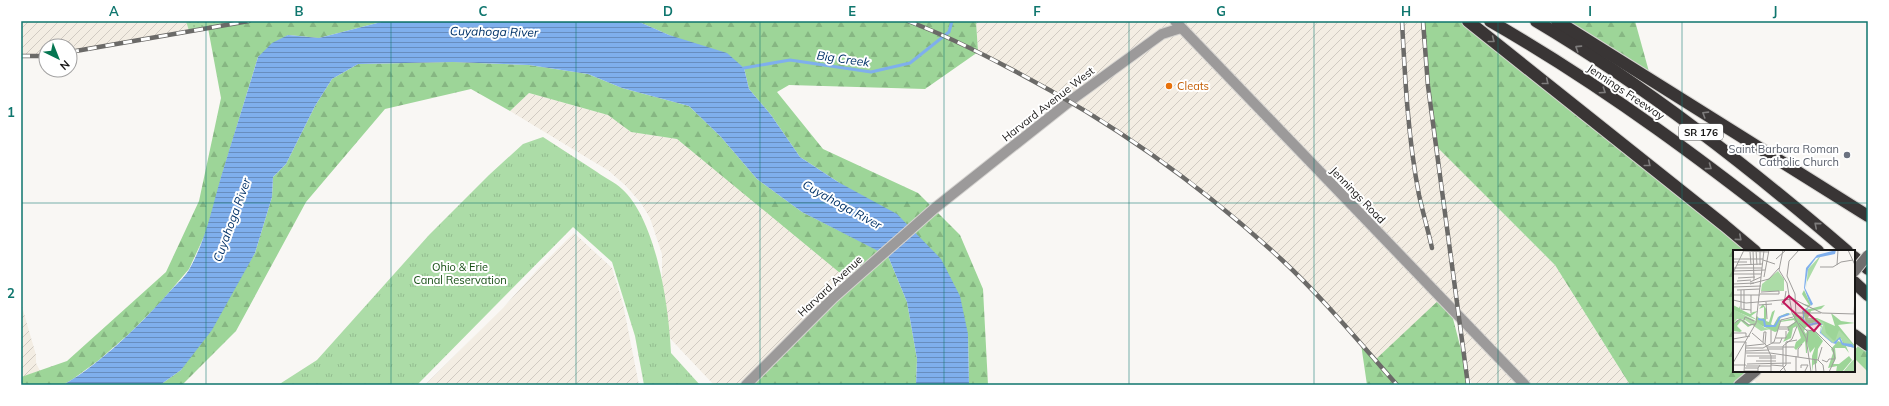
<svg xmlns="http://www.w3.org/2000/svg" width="1889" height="406" font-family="Mulish,sans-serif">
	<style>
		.built { fill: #f3ede3 }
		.industrial { fill: url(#industrial-furrows) }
		.grass { fill: url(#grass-dots) }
		.forest { fill: url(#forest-firs) }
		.park { fill: url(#park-tufts) }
		.water { fill: url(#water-rules) }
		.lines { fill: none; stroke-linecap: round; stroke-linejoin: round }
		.stream { stroke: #7fafed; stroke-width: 3 }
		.tertiary-casing { stroke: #d5d3d0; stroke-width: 12 }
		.secondary-casing { stroke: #d5d3d0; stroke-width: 12 }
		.motorway-casing { stroke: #d5d3d0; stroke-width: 14 }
		.tertiary { stroke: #9c9a9a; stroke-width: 10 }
		.secondary { stroke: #706e6e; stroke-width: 10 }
		.motorway { stroke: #393535; stroke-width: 12 }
		.rail-casing { stroke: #6b6a68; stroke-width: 4.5 }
		.rail { stroke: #fff; stroke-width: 3; stroke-dasharray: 9; stroke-linecap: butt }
		.secondary-bridge-casing { stroke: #d5d3d0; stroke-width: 12; stroke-linecap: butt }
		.secondary-bridge { stroke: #706e6e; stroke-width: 10 }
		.oneway { stroke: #7e7c7c }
		.grid { fill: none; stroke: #0f766e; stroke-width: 1; stroke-opacity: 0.55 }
		.food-dot { fill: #e8710a; stroke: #fff; stroke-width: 1.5 }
		.worship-dot { fill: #6b7280; stroke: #fff; stroke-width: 1.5 }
		.labels { text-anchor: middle; stroke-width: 4; stroke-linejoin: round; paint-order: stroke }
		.shield { fill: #fff; stroke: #5d5d5c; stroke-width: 1 }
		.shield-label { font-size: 10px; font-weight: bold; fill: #181716 }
		.food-label { font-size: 11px; fill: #c56008; stroke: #fff; text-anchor: start }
		.street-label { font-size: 11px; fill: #181716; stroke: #fff }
		.worship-label { font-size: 11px; fill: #5b616d; stroke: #fff; text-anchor: end }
		.park-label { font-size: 11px; fill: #174f15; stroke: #fff }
		.water-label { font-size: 12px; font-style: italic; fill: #003268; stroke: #fff }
		.inset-river { fill: none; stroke: #7fafed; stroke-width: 2 }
		.inset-road { fill: none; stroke: #9f9d9b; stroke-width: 1 }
		.view { fill: #c2185b; fill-opacity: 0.15; stroke: #c2185b; stroke-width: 2 }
		.inset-edge { fill: none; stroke: #181716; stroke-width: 2 }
		.neatline { fill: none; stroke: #0f766e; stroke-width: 1.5 }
		.grid-label { font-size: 13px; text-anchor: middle; font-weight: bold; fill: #0f766e }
	</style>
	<defs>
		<pattern id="industrial-furrows" width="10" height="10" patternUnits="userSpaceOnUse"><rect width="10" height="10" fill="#f3ede3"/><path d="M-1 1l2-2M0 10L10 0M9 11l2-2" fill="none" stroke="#d0cac2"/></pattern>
		<pattern id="grass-dots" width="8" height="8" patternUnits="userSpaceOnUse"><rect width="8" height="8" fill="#acdca7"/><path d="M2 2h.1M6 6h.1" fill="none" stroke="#93bc8f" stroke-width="1.8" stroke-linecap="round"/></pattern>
		<pattern id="forest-firs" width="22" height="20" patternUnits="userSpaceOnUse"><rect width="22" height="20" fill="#9dd598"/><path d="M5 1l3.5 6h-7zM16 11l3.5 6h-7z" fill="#86b682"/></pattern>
		<pattern id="park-tufts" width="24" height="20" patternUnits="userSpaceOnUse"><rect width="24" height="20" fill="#acdca7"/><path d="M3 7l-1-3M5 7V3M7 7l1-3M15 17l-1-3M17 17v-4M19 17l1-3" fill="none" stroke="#93bc8f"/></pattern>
		<pattern id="water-rules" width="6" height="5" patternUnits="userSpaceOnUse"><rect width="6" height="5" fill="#7fafed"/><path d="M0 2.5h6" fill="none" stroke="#678dbf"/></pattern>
	</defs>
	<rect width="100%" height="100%" fill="#f9f7f4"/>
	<path class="built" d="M1854 358 1868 372V385H1758L1750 376 1756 371H1854Z"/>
	<g class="industrial">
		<path d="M21 21H186L189 31 70 52V46H46V56H21Z"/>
		<path d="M976 21H1423L1428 86 1437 147 1555 265 1630 385H1472L1464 361 1460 318 1441 299 1375 360 1317 296 1234 216 1187 178 1132 139 1070 101 978 52Z"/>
		<path d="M529 93 608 115 631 132 677 139 852 282 747 385H714L662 330V254L650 218 641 203 626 186 609 171 510 111Z"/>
		<path d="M574 233 612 268 623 304 639 385H425L503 308 539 268Z"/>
		<path d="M21 303 36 355V363L40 371 21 377Z"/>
	</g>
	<path class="grass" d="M186 21H230L226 25 189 31Z"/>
	<g class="forest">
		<path d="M230 21H385L319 38 288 35 258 57 221 178 208 228 189 269 159 304 130 333 99 360 73 379 63 385H21V377L67 361 166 272 199 201 221 98 208 28 226 25Z"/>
		<path d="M637 21H976L978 52 925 89 789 85 777 92 823 149 918 193 960 235 983 289 988 385H969L968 334 838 182 800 157 771 115 749 89 744 68Z"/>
		<path d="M1423 21H1468L1755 251H1734V371H1756L1739 385H1630L1555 265 1437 147 1428 86Z"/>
		<path d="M1557 21H1635L1651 79Z"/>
		<path d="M453 62 529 65 588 74 622 88 689 106 721 137 757 179 802 212 884 253 888 256 907 302 917 359 916 385H746L851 282 677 139 631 132 608 115 529 93 510 111 471 89 385 109 306 202 236 331 182 385H160L181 370 255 253 272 197 273 177 286 164 315 106 332 79 358 64Z"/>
		<path d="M1441 298 1450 307 1464 361 1468 385H1367L1361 344 1375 360Z"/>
		<path d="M1862 341 1868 345V372L1854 358V351Z"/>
	</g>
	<path class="park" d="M543 137C561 149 579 160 597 172 605 178 615 182 622 189 657 221 669 308 671 353L700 385H644L635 336 612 262 573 227 417 385H278L317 360 429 235 489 175 523 144Z"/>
	<path class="water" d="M385 21H637L669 35 727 53 744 68 749 89 771 115 800 157 838 182 897 214 941 259 960 296 968 334 969 385H916L917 359 907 302 888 256 802 212 757 179 721 137 689 106 622 88 588 74 529 65 453 62 358 64 332 79 315 106 286 164 273 177 272 197 255 253 212 330 181 370 160 385H63C101 364 143 322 172 289 178 283 186 276 190 268 206 239 212 208 221 177 233 137 246 97 258 57L272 43 288 35 319 38Z"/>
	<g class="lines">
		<path class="stream" d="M741 70 744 68 790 60 871 72 910 63 949 32 952 21"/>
		<defs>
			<g id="tertiary">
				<path d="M1175 21 1525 385"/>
				<path d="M746 385 833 298 935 208 1070 101 1162 34 1181 28"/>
			</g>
			<path id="secondary" d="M1739 385 1756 371"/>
			<g id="motorway">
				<path d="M1468 21 1724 225 1755 251"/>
				<path d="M1490 21C1606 87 1713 168 1818 251"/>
				<path d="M1536 21C1647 87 1749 167 1847 251"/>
				<path d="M1557 21 1868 216"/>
				<path d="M1854 257 1868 269"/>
				<path d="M1854 282 1868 295"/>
				<path d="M1854 335 1868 345"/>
			</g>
		</defs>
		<use href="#tertiary" class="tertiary-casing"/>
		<use href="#secondary" class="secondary-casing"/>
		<use href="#motorway" class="motorway-casing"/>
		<use href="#tertiary" class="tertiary"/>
		<use href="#secondary" class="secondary"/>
		<use href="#motorway" class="motorway"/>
		<defs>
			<g id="rail">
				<path d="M908 21C942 34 975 50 1007 67 1108 119 1198 182 1282 260 1323 298 1360 343 1397 385"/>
				<path d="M1402 21C1405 79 1408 138 1419 195 1423 213 1428 230 1432 248"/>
				<path d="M1423 21 1428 86 1468 385"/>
				<path d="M70 52 249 21"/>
				<path d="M21 56H46"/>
			</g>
		</defs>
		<use href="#rail" class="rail-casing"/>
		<use href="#rail" class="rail"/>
		<defs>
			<path id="secondary-bridge" d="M1854 272 1868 255"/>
		</defs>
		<use href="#secondary-bridge" class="secondary-bridge-casing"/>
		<use href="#secondary-bridge" class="secondary-bridge"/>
	</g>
	<defs><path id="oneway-chevron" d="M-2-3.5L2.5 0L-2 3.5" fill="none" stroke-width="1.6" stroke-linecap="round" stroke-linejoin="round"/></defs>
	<g class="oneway">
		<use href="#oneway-chevron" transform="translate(1492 40) rotate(38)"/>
		<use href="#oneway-chevron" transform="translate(1578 48) rotate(-147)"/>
		<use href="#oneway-chevron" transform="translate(1546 82) rotate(39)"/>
		<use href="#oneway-chevron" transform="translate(1603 91) rotate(34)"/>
		<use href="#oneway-chevron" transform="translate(1705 114) rotate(-148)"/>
		<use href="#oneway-chevron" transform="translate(1648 164) rotate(39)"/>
		<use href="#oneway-chevron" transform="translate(1709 167) rotate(36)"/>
		<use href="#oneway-chevron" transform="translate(1817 225) rotate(-139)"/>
		<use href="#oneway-chevron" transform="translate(1739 238) rotate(41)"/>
	</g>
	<path class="grid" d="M206 21V385M391 21V385M576 21V385M760 21V385M944 21V385M1129 21V385M1314 21V385M1498 21V385M1682 21V385M21 203H1868"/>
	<circle class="food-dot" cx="1169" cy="86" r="4"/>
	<circle class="worship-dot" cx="1847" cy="155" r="4"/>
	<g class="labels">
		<rect class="shield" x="1679" y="124" width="44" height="16" rx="3"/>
		<g class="shield-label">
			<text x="1701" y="136">SR 176</text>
		</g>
		<g class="food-label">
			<text x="1177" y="90">Cleats</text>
		</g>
		<g class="street-label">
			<text transform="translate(1626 92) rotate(34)" y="4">Jennings Freeway</text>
			<text transform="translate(1048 104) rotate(-38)" y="4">Harvard Avenue West</text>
			<text transform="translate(1358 195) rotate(46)" y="4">Jennings Road</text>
			<text transform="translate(830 286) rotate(-43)" y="4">Harvard Avenue</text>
		</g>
		<g class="worship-label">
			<text x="1839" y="153">Saint Barbara Roman<tspan x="1839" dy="13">Catholic Church</tspan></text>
		</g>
		<g class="park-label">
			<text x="460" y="271">Ohio &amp; Erie<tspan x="460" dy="13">Canal Reservation</tspan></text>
		</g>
		<g class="water-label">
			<text transform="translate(494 32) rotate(1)" y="4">Cuyahoga River</text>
			<text transform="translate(843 59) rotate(8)" y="4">Big Creek</text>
			<text transform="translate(842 205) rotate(29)" y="4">Cuyahoga River</text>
			<text transform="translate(232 220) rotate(-70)" y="4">Cuyahoga River</text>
		</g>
	</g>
	<g transform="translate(1733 250)">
		<rect width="122" height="122" fill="#f9f7f4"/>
		<path d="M88 5 74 32 73 39 75 19Z" fill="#acdca7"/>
		<path d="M71 40 78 55 70 62 71 72 77 76 82 74H87L89 76 86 84 88 77 85 74 73 77 71 81 73 84 74 81H82L90 91 85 99 84 113 80 115 79 122V106L82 97 77 103 74 93V103H73L72 91 63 100 61 98 63 92 68 88 64 76 60 78 58 88 50 92 56 81 54 77 62 72 61 70 47 72 45 81 42 82 23 73 15 77 8 71 4 76 9 81 7 82 0 81V75L4 70H11L16 75 24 70 0 60V55L6 58 7 56V59L17 64 20 62 25 61 18 66 23 69 24 66 27 69 31 68V57L26 59 30 54 34 60 33 71 36 72 39 62 42 60 38 74 40 76 45 67 54 63 59 64 48 67 46 70 50 69 47 71 61 68 59 63 70 67 69 61 75 57 69 54 76 55 69 44ZM92 55 88 59 78 61 75 68H84L102 76 98 63 108 71 122 73 105 75 122 96 110 93 108 88 100 93 88 83 90 75 83 72 76 74 73 72 70 63 72 60ZM105 91 122 98 113 96 116 103 112 98H102L103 108 100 114H106L116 106 119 110 109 122H103L104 116 95 118 100 103 98 99Z" fill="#9dd598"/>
		<path d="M45 21 51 29V41H28L29 34Z" fill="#acdca7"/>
		<path d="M0 59 23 71 32 78 38 79 28 81 12 70 4 69 0 74ZM77 63 75 68 84 69 91 73 93 83 100 90 102 91 106 80 122 96 112 94 107 87 101 93 96 90 88 82 90 75 82 70H74ZM122 109V122H110L119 111Z" fill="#acdca7"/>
		<path d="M103 0 102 4 83 8 75 19 72 38 80 54 71 62V69L76 74 83 72 89 74 88 83 100 93 107 87 110 93 119 94 122 98 109 95 106 89 103 94 99 93 87 83 89 75 83 74 77 76 70 69V61L78 56 71 38 73 18 84 5Z" fill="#7fafed"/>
		<path class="inset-river" d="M25 69 31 70 32 76H42L47 67 56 64"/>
		<path class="inset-road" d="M20 0 21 30M23 0 24 15M27 0V15M50 0 46 20 54 33 59 63 73 88 78 122M115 0 122 15M11 1 36 2M17 2 18 15M0 9H30M43 9 53 0M30 10 42 14M0 12H14M4 15 29 14M104 15 105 0M87 17H100L108 12 120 10M0 18H29M1 21 32 20M0 23 11 0M0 24H28M31 27 36 0M5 28 22 27M4 31 18 30M17 32 28 27M0 34 21 33M17 34 36 29 46 18M0 37 28 36M4 40 27 39M8 40V59L18 60M11 40V60M27 44H46V41L28 42M0 45H27M18 45V63M0 50 13 53 60 49 89 63 122 64M33 52 34 69M48 54H51L53 41M26 55 39 54M62 63H88M121 64 122 48M63 67 62 44 54 26 56 11 66 0M11 70 12 67 21 71M66 73 75 82 74 92M0 74 7 69 16 75 22 74M46 77H56L64 71M46 79H56L55 81M38 80V93M73 80 82 81 100 99 102 109 96 122M0 83H13V86M19 83 33 95 38 106V122M43 88H53V81M0 89 17 86M0 92H13M30 92 31 82H33L32 94M39 93H47L49 88M13 96 31 94M34 97H61M13 98H30L41 92 48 70 60 67M35 99H50M13 101 35 100M13 103H37L85 110 90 115 91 122M14 106H43M63 106V122M65 107V99L69 94M26 108H43M82 110 83 122M85 110 89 97M89 110 94 112 96 109H102M23 111H43M0 113 23 73 31 0M14 114 58 113M0 115H13M38 115 50 116M13 116H38M12 118H25L27 115M68 118V115H75L72 121M11 121H25V118M11 122 13 92M46 122 53 115V92L64 90M53 122 50 116V96L59 89 64 76"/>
		<path class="view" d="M56 46 87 74 81 81 50 52Z"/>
		<rect width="122" height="122" class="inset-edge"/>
	</g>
	<rect width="1889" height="406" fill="none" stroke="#ffffff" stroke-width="44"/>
	<g transform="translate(58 58) rotate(137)"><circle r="19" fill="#ffffff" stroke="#a3a2a2"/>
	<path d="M0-3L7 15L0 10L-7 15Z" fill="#057651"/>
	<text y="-6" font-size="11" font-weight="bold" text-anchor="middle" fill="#181716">N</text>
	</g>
	<rect x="22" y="22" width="1845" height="362" class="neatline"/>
	<g class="grid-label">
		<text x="114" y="16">A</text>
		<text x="299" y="16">B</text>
		<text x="483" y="16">C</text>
		<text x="668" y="16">D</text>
		<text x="852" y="16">E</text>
		<text x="1037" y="16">F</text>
		<text x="1221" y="16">G</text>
		<text x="1406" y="16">H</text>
		<text x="1590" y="16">I</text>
		<text x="1775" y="16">J</text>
		<text x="11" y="117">1</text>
		<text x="11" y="298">2</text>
	</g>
</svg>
